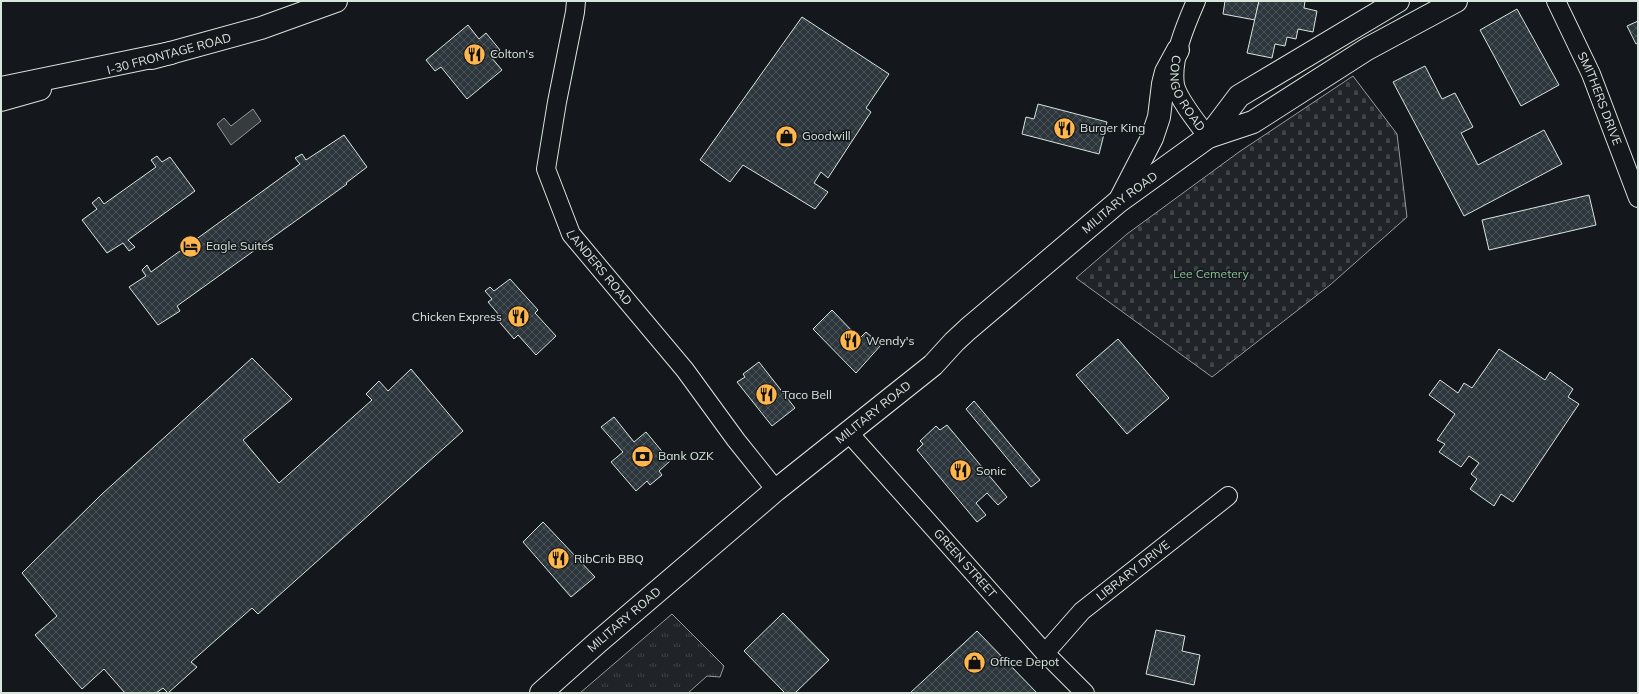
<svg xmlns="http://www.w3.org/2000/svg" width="1639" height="694" font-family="Mulish,sans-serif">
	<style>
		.grass { fill: url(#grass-tufts); stroke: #939e99 }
		.cemetery { fill: url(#cemetery-stones); stroke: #939e99 }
		.water { fill: #363b3e; stroke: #939e99 }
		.building { fill: url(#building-cross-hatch); stroke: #d8e6dc }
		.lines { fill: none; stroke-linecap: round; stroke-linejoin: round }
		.minor-casing { stroke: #d8e6dc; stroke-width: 20 }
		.major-casing { stroke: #d8e6dc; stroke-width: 24 }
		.highway-casing { stroke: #d8e6dc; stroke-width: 24 }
		.minor { stroke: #14181c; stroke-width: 18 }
		.major { stroke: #14181c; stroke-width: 22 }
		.highway { stroke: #14181c; stroke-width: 22 }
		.labels { text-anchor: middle; stroke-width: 3; stroke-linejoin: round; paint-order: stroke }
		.street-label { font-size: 12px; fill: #d8e6dc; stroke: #14181c }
		.poi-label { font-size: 12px; fill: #d8e6dc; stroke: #14181c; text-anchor: start }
		.park-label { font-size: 12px; fill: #8ac095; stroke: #14181c }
	</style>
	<defs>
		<pattern id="grass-tufts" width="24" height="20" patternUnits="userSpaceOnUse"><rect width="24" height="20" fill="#202428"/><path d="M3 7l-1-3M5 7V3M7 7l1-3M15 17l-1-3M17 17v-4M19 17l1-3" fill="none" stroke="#404447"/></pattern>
		<pattern id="cemetery-stones" width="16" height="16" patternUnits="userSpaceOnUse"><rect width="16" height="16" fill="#202428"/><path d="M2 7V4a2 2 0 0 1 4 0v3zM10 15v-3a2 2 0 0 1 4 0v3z" fill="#404447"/></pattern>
		<pattern id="building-cross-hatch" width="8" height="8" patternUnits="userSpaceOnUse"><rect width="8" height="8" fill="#2c363c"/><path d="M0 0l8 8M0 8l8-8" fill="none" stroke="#4a5358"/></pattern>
	</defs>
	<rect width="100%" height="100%" fill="#14181c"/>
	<path class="grass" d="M672 614 724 666 720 677 707 676 688 693H580Z"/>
	<path class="cemetery" d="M1353 76 1397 134 1407 217 1330 285 1212 377 1076 278 1127 234 1239 152Z"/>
	<path class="water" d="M253 109 261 121 231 145 217 124 224 118 231 126Z"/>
	<g class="building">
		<path d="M1225 1H1259L1255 20 1223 14Z"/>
		<path d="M1259 1H1305L1304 8 1317 11 1313 32 1298 29 1296 39 1287 37 1285 46 1275 44 1272 58 1247 53Z"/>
		<path d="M1517 9 1559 85 1521 106 1480 30Z"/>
		<path d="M802 17 889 74 866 108 871 112 828 178 821 172 814 183 828 192 815 209 743 165 730 182 700 160Z"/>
		<path d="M1638 21V43L1636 44 1627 26Z"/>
		<path d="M468 25 479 39 486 33 500 50 491 57 502 70 467 99 441 67 435 71 426 60Z"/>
		<path d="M1425 66 1442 99 1455 93 1473 127 1461 133 1478 165 1544 130 1562 164 1464 216 1393 82Z"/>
		<path d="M1038 104 1107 122 1099 154 1022 134 1026 117 1034 119Z"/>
		<path d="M344 135 367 167 346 183 347 184 177 306 180 311 158 325 129 287 146 276 142 270 147 265 151 272 300 164 295 158 302 154 306 160Z"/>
		<path d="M157 156 162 162 170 157 195 191 128 240 135 247 129 251 123 243 107 253 82 220 97 209 92 203 99 197 104 204 156 167 151 160Z"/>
		<path d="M1589 195 1596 225 1489 250 1482 220Z"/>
		<path d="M510 279 538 310 535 313 556 336 536 355 518 335 514 339 496 318 499 315 488 302 492 299 485 291 490 287 494 291Z"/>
		<path d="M832 310 855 334 857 333 861 337 866 332 881 345 856 373 813 329Z"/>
		<path d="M1118 339 1169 398 1127 434 1076 375Z"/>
		<path d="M1499 349 1545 380 1550 372 1573 389 1568 397 1579 404 1513 502 1501 494 1494 506 1470 489 1477 479 1471 474 1479 463 1469 456 1461 467 1439 452 1445 444 1437 440 1455 414 1429 395 1440 380 1458 393 1464 383 1472 388Z"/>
		<path d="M252 358 292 399 243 440 279 483 372 400 366 394 379 381 388 391 411 369 463 431 258 614 252 608 191 662 197 667 168 693 163 688 156 693H125L104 669 82 689 35 635 57 616 22 573 102 494Z"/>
		<path d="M759 362 795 408 772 426 737 382 745 377 743 374Z"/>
		<path d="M974 401 1040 480 1031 487 966 409Z"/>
		<path d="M614 417 634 442 646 432 670 461 659 471 662 475 650 485 647 481 636 491 611 462 623 452 601 427Z"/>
		<path d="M947 425 1007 497 998 505 987 493 976 503 986 515 977 522 917 450 923 444 920 441 936 426 940 430Z"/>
		<path d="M543 522 595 577 571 597 523 542Z"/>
		<path d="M783 613 829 660 795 693H785L744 651Z"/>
		<path d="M1156 630 1185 636 1182 651 1200 655 1194 685 1146 674Z"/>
		<path d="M977 631 1037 693H910Z"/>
	</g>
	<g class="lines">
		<defs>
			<g id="minor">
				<path id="s1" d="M576 1 575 12 557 102 546 169 571 234 685 370 736 440 776 490"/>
				<path id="s2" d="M1196 1C1186 24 1171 58 1175 85 1178 99 1199 125 1208 137"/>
				<path id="s3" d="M1556 1 1591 74 1638 198"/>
				<path id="s4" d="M848 432 1045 653 1085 693"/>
				<path id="s5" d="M1045 653 1082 611 1228 496"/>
			</g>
			<g id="major">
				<path d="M152 58 261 28 336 1"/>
				<path d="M1 100 40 89"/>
				<path d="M1208 137 1239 96 1398 1"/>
				<path d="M1121 198 1152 138 1159 117 1163 84 1166 72 1178 50"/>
				<path id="s6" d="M541 693 597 643 776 490 933 365 954 342 968 329 1118 202 1208 137 1253 122 1367 49 1456 1"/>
			</g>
			<path id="highway" d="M1 88 171 53"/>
		</defs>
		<use href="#minor" class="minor-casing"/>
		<use href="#major" class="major-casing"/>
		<use href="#highway" class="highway-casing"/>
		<use href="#minor" class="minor"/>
		<use href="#major" class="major"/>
		<use href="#highway" class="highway"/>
	</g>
	<defs>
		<symbol id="restaurant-disc" viewBox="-11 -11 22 22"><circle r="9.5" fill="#ffb74d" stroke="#14181c"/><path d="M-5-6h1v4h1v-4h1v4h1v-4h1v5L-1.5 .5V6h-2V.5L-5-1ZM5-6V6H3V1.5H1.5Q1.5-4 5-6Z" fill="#111"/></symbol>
		<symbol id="shop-disc" viewBox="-11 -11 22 22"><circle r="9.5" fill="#ffb74d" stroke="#14181c"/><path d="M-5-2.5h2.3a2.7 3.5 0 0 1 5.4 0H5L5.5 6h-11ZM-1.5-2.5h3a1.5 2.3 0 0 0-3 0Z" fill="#111"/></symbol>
		<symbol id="hotel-disc" viewBox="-11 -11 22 22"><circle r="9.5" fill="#ffb74d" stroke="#14181c"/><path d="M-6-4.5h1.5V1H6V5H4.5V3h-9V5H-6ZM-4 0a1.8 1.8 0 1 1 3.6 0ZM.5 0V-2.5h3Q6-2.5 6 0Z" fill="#111"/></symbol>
		<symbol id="bank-disc" viewBox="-11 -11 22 22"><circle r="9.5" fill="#ffb74d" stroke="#14181c"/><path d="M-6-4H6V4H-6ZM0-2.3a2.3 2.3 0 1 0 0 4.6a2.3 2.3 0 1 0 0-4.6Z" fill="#111"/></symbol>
	</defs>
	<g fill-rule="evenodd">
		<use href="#restaurant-disc" x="462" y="42" width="25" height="25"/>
		<use href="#restaurant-disc" x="1052" y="116" width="25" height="25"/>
		<use href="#shop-disc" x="774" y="124" width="25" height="25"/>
		<use href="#hotel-disc" x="178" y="234" width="25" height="25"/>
		<use href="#restaurant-disc" x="506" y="304" width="25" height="25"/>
		<use href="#restaurant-disc" x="838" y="328" width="25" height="25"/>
		<use href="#restaurant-disc" x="754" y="382" width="25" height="25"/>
		<use href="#bank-disc" x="630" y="444" width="25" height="25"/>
		<use href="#restaurant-disc" x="948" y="458" width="25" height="25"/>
		<use href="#restaurant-disc" x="546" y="546" width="25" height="25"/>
		<use href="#shop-disc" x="962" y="650" width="25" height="25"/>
	</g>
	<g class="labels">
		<g class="street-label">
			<text transform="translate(169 54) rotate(-15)" y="4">I-30 FRONTAGE ROAD</text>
			<text dy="4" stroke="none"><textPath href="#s2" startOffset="99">CONGO ROAD</textPath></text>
			<text dy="4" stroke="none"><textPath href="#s3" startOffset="107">SMITHERS DRIVE</textPath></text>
			<text dy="4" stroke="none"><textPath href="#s6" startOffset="759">MILITARY ROAD</textPath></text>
			<text dy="4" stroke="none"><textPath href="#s1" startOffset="284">LANDERS ROAD</textPath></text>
			<text dy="4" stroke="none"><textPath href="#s6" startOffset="435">MILITARY ROAD</textPath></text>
			<text dy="4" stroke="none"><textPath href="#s4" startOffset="176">GREEN STREET</textPath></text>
			<text dy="4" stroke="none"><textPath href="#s5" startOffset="121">LIBRARY DRIVE</textPath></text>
			<text dy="4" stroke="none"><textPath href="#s6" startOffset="111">MILITARY ROAD</textPath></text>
		</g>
		<g class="poi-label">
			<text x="490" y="58">Colton's</text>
			<text x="1080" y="132">Burger King</text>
			<text x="802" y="140">Goodwill</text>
			<text x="206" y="250">Eagle Suites</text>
			<text x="502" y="321" text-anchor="end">Chicken Express</text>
			<text x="866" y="345">Wendy's</text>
			<text x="782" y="399">Taco Bell</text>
			<text x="658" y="460">Bank OZK</text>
			<text x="976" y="475">Sonic</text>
			<text x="574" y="563">RibCrib BBQ</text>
			<text x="990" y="666">Office Depot</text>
		</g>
		<g class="park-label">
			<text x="1211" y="278">Lee Cemetery</text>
		</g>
	</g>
	<rect width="1639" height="694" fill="none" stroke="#d8e6dc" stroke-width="4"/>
</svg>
